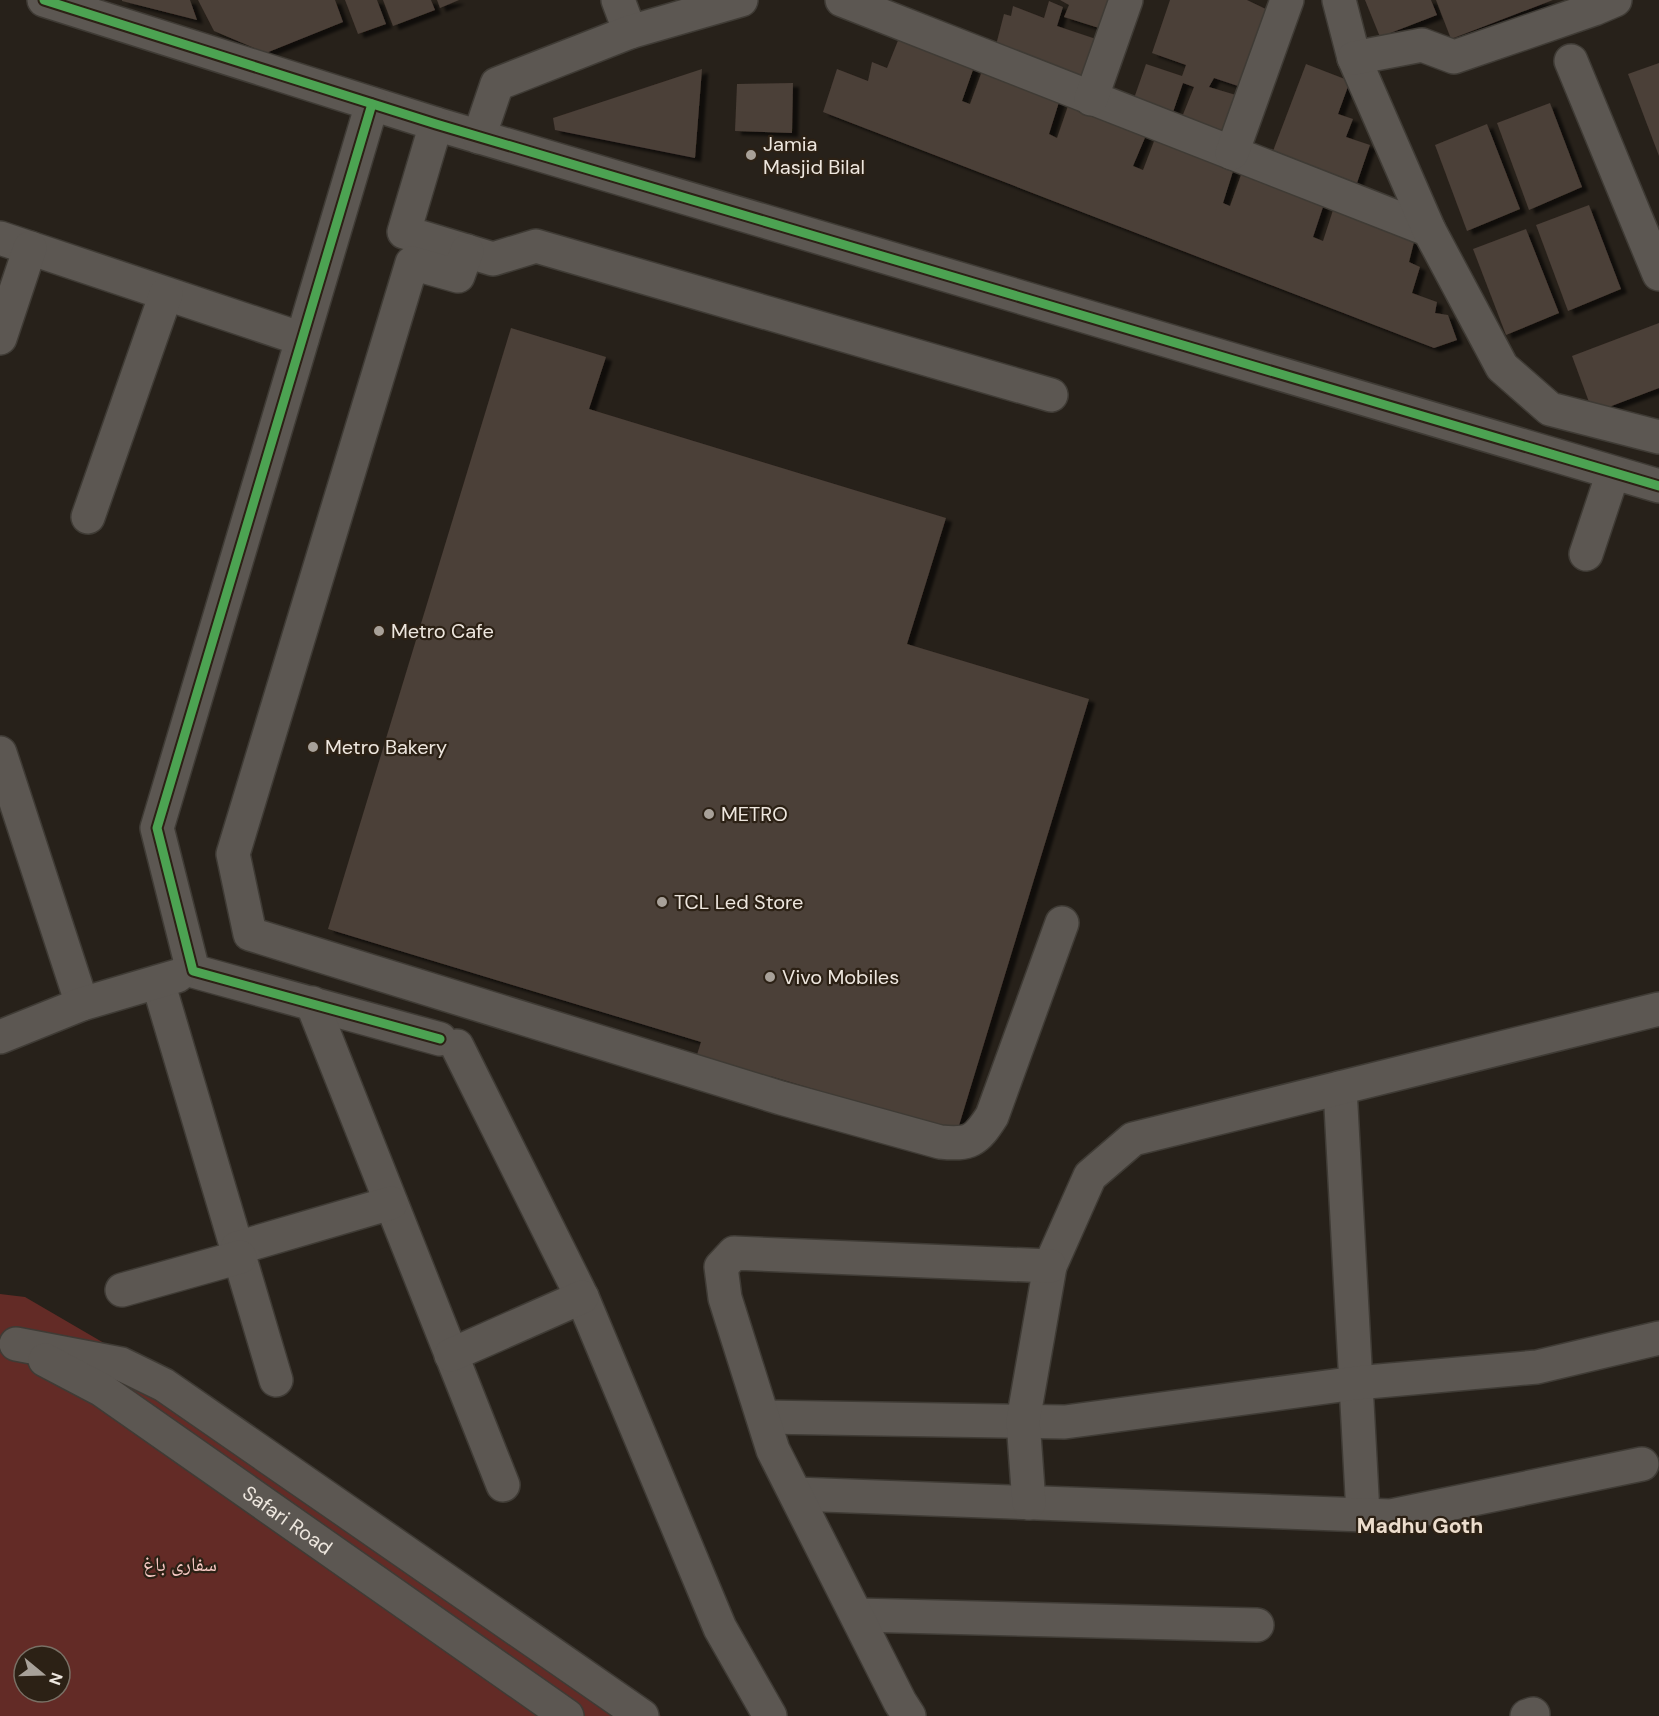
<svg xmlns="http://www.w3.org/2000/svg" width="1659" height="1716" font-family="'DM Sans','Noto Naskh Arabic',sans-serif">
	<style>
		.green { fill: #632b26; fill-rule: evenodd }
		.building { fill: #4b3f37; filter: url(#shadow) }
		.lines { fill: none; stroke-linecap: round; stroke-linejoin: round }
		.minor-casing { stroke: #3f3b35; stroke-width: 36 }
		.minor { stroke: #5c5752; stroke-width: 33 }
		.cycleway-casing { stroke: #2c2115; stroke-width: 13 }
		.cycleway { stroke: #4ca352; stroke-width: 9 }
		.poi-dot { fill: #a8a199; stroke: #2c2115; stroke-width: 2 }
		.labels { text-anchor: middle; stroke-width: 4.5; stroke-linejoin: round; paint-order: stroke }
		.poi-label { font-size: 20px; fill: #ede6de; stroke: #2c2115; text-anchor: start }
		.street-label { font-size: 20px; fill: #ede6de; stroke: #2c2115 }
		.park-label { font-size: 20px; fill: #f9cbc6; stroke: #2c2115 }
		.neighbourhood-label { font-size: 21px; font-weight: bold; fill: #ecddcd; stroke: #2c2115 }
	</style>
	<defs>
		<filter id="shadow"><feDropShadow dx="6" dy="4" stdDeviation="1.5" flood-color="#0009"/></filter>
	</defs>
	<rect width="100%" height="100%" fill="#27211a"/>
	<path class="green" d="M0 1294 25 1297 248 1427 661 1716H0ZM24 1656H60V1692H24Z"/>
	<g class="building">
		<path d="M122 0H190L197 20 122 1Z"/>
		<path d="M198 0H335L343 22 266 53 214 31Z"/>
		<path d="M345 0H377L386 24 358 34Z"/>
		<path d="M383 0H431L435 10 393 26Z"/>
		<path d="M437 0H459L440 8Z"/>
		<path d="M1060 0H1110L1102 29 1064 17 1069 5Z"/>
		<path d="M1170 0H1247L1270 11 1241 87 1214 78 1209 87 1236 95 1220 137 1180 122 1194 87 1183 83 1171 118 1132 104 1146 64 1182 76 1186 65 1152 53Z"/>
		<path d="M1365 0H1431L1437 15 1380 37Z"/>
		<path d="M1436 0H1553L1451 39Z"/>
		<path d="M1049 1 1063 7 1057 26 1096 39 1081 78 996 45 1004 14 1011 16 1013 6 1044 18Z"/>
		<path d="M899 38 974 67 962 101 970 104 982 71 1060 99 1049 134 1057 138 1069 103 1147 133 1133 166 1143 170 1156 136 1235 165 1223 203 1230 206 1242 172 1325 201 1313 237 1323 241 1334 207 1415 238 1409 262 1420 267 1412 293 1437 302 1435 313 1448 315 1457 340 1434 348 823 112 837 69 868 81 872 62 887 68Z"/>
		<path d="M1659 63V156L1628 74Z"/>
		<path d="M1306 64 1350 81 1338 114 1353 119 1346 137 1370 145 1357 183 1273 151Z"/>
		<path d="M702 69 695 158 555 130 553 118Z"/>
		<path d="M793 83 792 133 735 131 737 84Z"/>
		<path d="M1550 103 1582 187 1529 210 1497 123Z"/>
		<path d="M1487 124 1520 209 1467 231 1435 145Z"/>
		<path d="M1589 205 1621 289 1568 311 1536 225Z"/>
		<path d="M1526 229 1559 313 1506 335 1473 249Z"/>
		<path d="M1659 323V388L1593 413 1572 356Z"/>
		<path d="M511 328 606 357 589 409 946 518 907 644 1089 699 957 1132 770 1076 766 1090 693 1067 701 1042 328 929Z"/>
	</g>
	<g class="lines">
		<defs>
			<g id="minor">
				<path d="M44 0 436 124 1659 486"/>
				<path d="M618 0 630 32"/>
				<path d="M842 0 1429 230"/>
				<path d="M1339 0 1354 58 1429 230 1502 367 1550 409 1659 437"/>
				<path d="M1354 58 1422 45 1454 57 1594 9 1615 0"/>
				<path d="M1571 61 1659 274"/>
				<path d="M1091 99 1126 0"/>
				<path d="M372 104 157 828 193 971 440 1039"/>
				<path d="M436 124 404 232 493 259 536 246 1051 395"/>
				<path d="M479 137 497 84 630 32 741 0"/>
				<path d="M1232 153 1287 0"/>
				<path d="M0 238 302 339"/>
				<path d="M467 251 458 276 412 263 233 854 250 934 781 1098 940 1142C970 1145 976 1141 992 1116L1062 923"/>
				<path d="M0 338 30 248"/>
				<path d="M88 517 166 294"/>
				<path d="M1586 554 1613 473"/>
				<path d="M0 753 82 1004"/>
				<path d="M158 982 276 1380"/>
				<path d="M312 1003 503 1485"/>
				<path d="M0 1037 82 1004 177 976"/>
				<path d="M457 1046 582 1297 720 1628 770 1716"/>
				<path d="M1340 1088 1363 1514"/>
				<path d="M237 1248 391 1203"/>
				<path d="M122 1290 240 1257"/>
				<path d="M16 1344 121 1364 164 1385 642 1716"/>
				<path d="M451 1355 582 1297"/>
				<path id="s1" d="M45 1360 102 1390 567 1716"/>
				<path d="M763 1417 1065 1422 1356 1383 1537 1367 1659 1338"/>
				<path d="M796 1494 1391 1516 1642 1464"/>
				<path d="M1029 1503 1023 1421 1050 1266 1090 1176 1133 1139 1659 1009"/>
				<path d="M857 1615 1257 1625"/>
				<path d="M909 1716 900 1702 773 1450 725 1298 721 1267 734 1253 1050 1266"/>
				<path d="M1527 1716 1533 1714"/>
			</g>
		</defs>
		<use href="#minor" class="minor-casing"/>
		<use href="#minor" class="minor"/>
		<defs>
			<g id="cycleway">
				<path d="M44 0 436 124 1659 486"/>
				<path d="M372 104 157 828 193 971 440 1039"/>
			</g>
		</defs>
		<use href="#cycleway" class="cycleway-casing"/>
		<use href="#cycleway" class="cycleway"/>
	</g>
	<g class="poi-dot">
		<circle cx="751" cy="155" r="6"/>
		<circle cx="379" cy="631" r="6"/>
		<circle cx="313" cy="747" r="6"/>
		<circle cx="709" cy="814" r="6"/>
		<circle cx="662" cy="902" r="6"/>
		<circle cx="770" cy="977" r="6"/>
	</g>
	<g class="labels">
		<g class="poi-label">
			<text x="763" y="151">Jamia<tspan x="763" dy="23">Masjid Bilal</tspan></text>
			<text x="391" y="638">Metro Cafe</text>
			<text x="325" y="754">Metro Bakery</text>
			<text x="721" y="821">METRO</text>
			<text x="674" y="909">TCL Led Store</text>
			<text x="782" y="984">Vivo Mobiles</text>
		</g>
		<g class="street-label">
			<text dy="7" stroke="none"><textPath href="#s1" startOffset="291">Safari Road</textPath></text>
		</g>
		<g class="park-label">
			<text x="180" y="1571">سفاری باغ</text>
		</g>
		<g class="neighbourhood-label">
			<text x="1420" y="1533">Madhu Goth</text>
		</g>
	</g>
	<g transform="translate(42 1674) rotate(109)"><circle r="28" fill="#2c2115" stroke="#797065" stroke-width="1.5"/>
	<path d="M0-4.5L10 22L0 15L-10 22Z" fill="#a8a199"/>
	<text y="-9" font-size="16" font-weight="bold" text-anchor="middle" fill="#ede6de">N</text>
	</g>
</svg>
